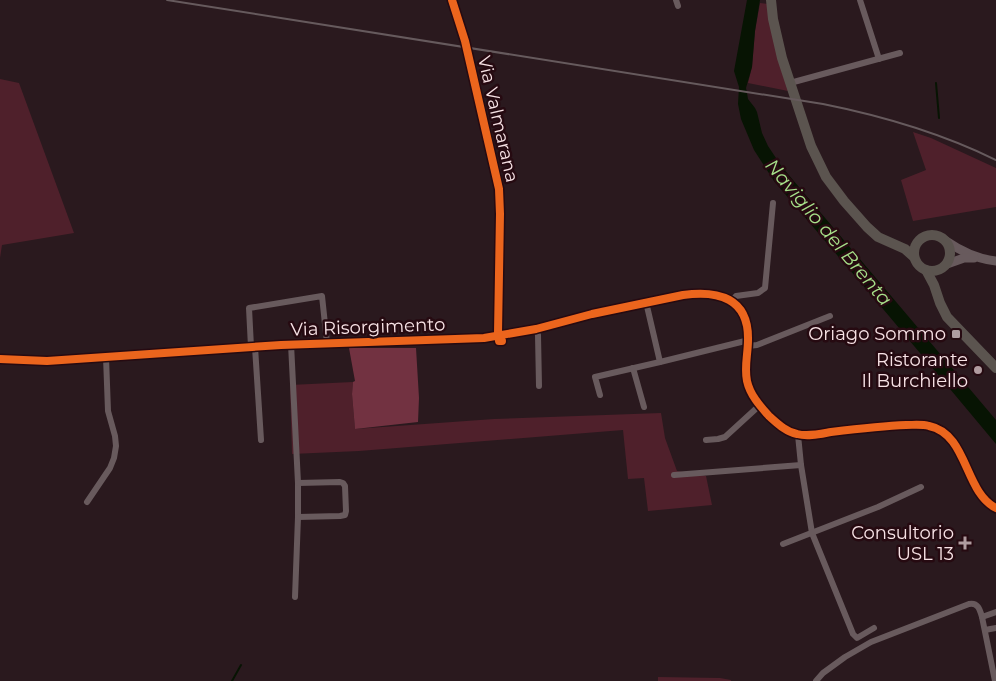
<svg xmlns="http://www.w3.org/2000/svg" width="996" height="681" font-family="Montserrat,sans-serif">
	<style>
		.green { fill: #4f202b }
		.forest { fill: #723241 }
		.water { fill: #071403 }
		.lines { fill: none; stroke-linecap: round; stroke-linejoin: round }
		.stream { stroke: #071403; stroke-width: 2 }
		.street { stroke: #685a5d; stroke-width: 6 }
		.secondary { stroke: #685a5d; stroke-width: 9 }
		.primary { stroke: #5b544f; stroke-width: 10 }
		.rail { stroke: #665a5d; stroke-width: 2 }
		.cycleway-casing { stroke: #260a11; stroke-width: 11 }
		.cycleway { stroke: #eb651d; stroke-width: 8 }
		.poi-dot { fill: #b09ca0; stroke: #260a11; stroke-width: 2 }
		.labels { text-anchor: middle; stroke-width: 5; stroke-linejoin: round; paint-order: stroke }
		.street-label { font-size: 18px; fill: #f8e3e6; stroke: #260a11 }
		.poi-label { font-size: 18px; fill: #f8e3e6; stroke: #260a11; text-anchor: end }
		.water-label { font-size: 19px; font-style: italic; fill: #a7e18a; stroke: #260a11 }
	</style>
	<rect width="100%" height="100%" fill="#2a191e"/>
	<g class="green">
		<path d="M760 3 768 4 788 91 748 83 752 67 755 31Z"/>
		<path d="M0 79 19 83 74 233 2 245 0 258Z"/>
		<path d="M913 132 931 138 996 168V207L913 221 901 180 926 170Z"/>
		<path d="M353 382 352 394 355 429 494 419 661 413 665 438 677 471 706 476 712 505 648 511 644 478 628 479 623 430 359 451 292 454 290 385Z"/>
		<path d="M658 677 720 678 731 680V681H658Z"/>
	</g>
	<path class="forest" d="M349 348H416L419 398 418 422 355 429 352 394 353 382 355 381Z"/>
	<path class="water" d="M747 0H760L755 31 752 67 746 88 747 93 748 99 755 108 757 112 762 133 768 146 782 167 996 420V444L889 316 774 181 754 150 741 119 738 104 739 87 734 71Z"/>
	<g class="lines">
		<g class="stream">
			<path d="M936 83 939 118"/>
			<path d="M232 681 241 665"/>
		</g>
		<g class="street">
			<path d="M676 0 678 6"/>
			<path d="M860 0 879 59"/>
			<path d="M790 83 900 53"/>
			<path d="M731 301 736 296 758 293 765 288 773 203"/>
			<path d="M646 302 660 362"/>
			<path d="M536 329 538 335 539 386"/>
			<path d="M291 344 298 483V517L295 597"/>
			<path d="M748 346 757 345 830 316"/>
			<path d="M251 347 249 308 322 296 327 343"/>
			<path d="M255 347 261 440"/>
			<path d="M633 368 644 407"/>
			<path d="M600 395 595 377 660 362 745 341 748 342"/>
			<path d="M798 435 801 465 812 533 853 634 857 638 874 628"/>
			<path d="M706 440 718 439 725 437 760 405"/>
			<path d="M674 475 801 465"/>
			<path d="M298 483 340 482 343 483 345 486 346 511 345 515 340 516 298 517"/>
			<path d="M87 502 110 468 114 458 116 446 115 436 108 411 106 357"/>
			<path d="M783 544 878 507 921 487"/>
			<path d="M982 617 995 681"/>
			<path d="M985 630 996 628"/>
			<path d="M816 681 823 673 845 657 871 642 969 604C978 602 980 610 982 617L996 612"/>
		</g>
		<g class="secondary">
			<path d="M452 0 465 41 499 189 500 214 498 336"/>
			<path d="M946 241C962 252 977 259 996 261"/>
			<path d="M947 264 964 258H974"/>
			<path d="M0 359 47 361 281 345 484 338 536 329 592 314 683 295C718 290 749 298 748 340 748 354 744 367 747 381 750 395 760 406 769 416 777 423 786 432 797 434 808 437 820 434 831 432 856 429 881 426 906 425 914 425 922 424 929 426 968 434 964 492 996 508"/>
		</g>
		<g class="primary">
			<path d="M771 0 773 19 782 58 811 146 826 177 844 201 867 227 878 237 905 249 914 257"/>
			<circle cx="932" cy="253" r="18"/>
			<path d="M926 270 934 285 940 303 947 317 996 368"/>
		</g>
		<path class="rail" d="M167 0 823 104C883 116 941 133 996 160"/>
		<defs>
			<g id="cycleway">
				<path d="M452 0 465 41 499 189 500 214 498 333 499 341H502"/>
				<path d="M0 359 47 361 281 345 484 338 536 329 592 314 683 295C718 290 749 298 748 340 748 354 744 367 747 381 750 395 760 406 769 416 777 423 786 432 797 434 808 437 820 434 831 432 856 429 881 426 906 425 914 425 922 424 929 426 968 434 964 492 996 508"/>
			</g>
		</defs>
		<use href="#cycleway" class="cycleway-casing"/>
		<use href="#cycleway" class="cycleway"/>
	</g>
	<g class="poi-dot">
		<rect x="951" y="329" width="10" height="10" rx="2.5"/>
		<circle cx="978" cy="370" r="5"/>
		<path d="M962.5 535.5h5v5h5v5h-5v5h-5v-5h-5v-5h5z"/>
	</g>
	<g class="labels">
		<g class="street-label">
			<text transform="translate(498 119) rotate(77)" y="6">Via Valmarana</text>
			<text transform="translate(368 327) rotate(-2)" y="6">Via Risorgimento</text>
		</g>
		<g class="poi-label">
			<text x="946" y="340">Oriago Sommo</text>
			<text x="968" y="366">Ristorante<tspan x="968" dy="21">Il Burchiello</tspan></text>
			<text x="954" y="539">Consultorio<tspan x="954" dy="21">USL 13</tspan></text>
		</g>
		<g class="water-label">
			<text transform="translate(829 232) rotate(50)" y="7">Naviglio del Brenta</text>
		</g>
	</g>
</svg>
